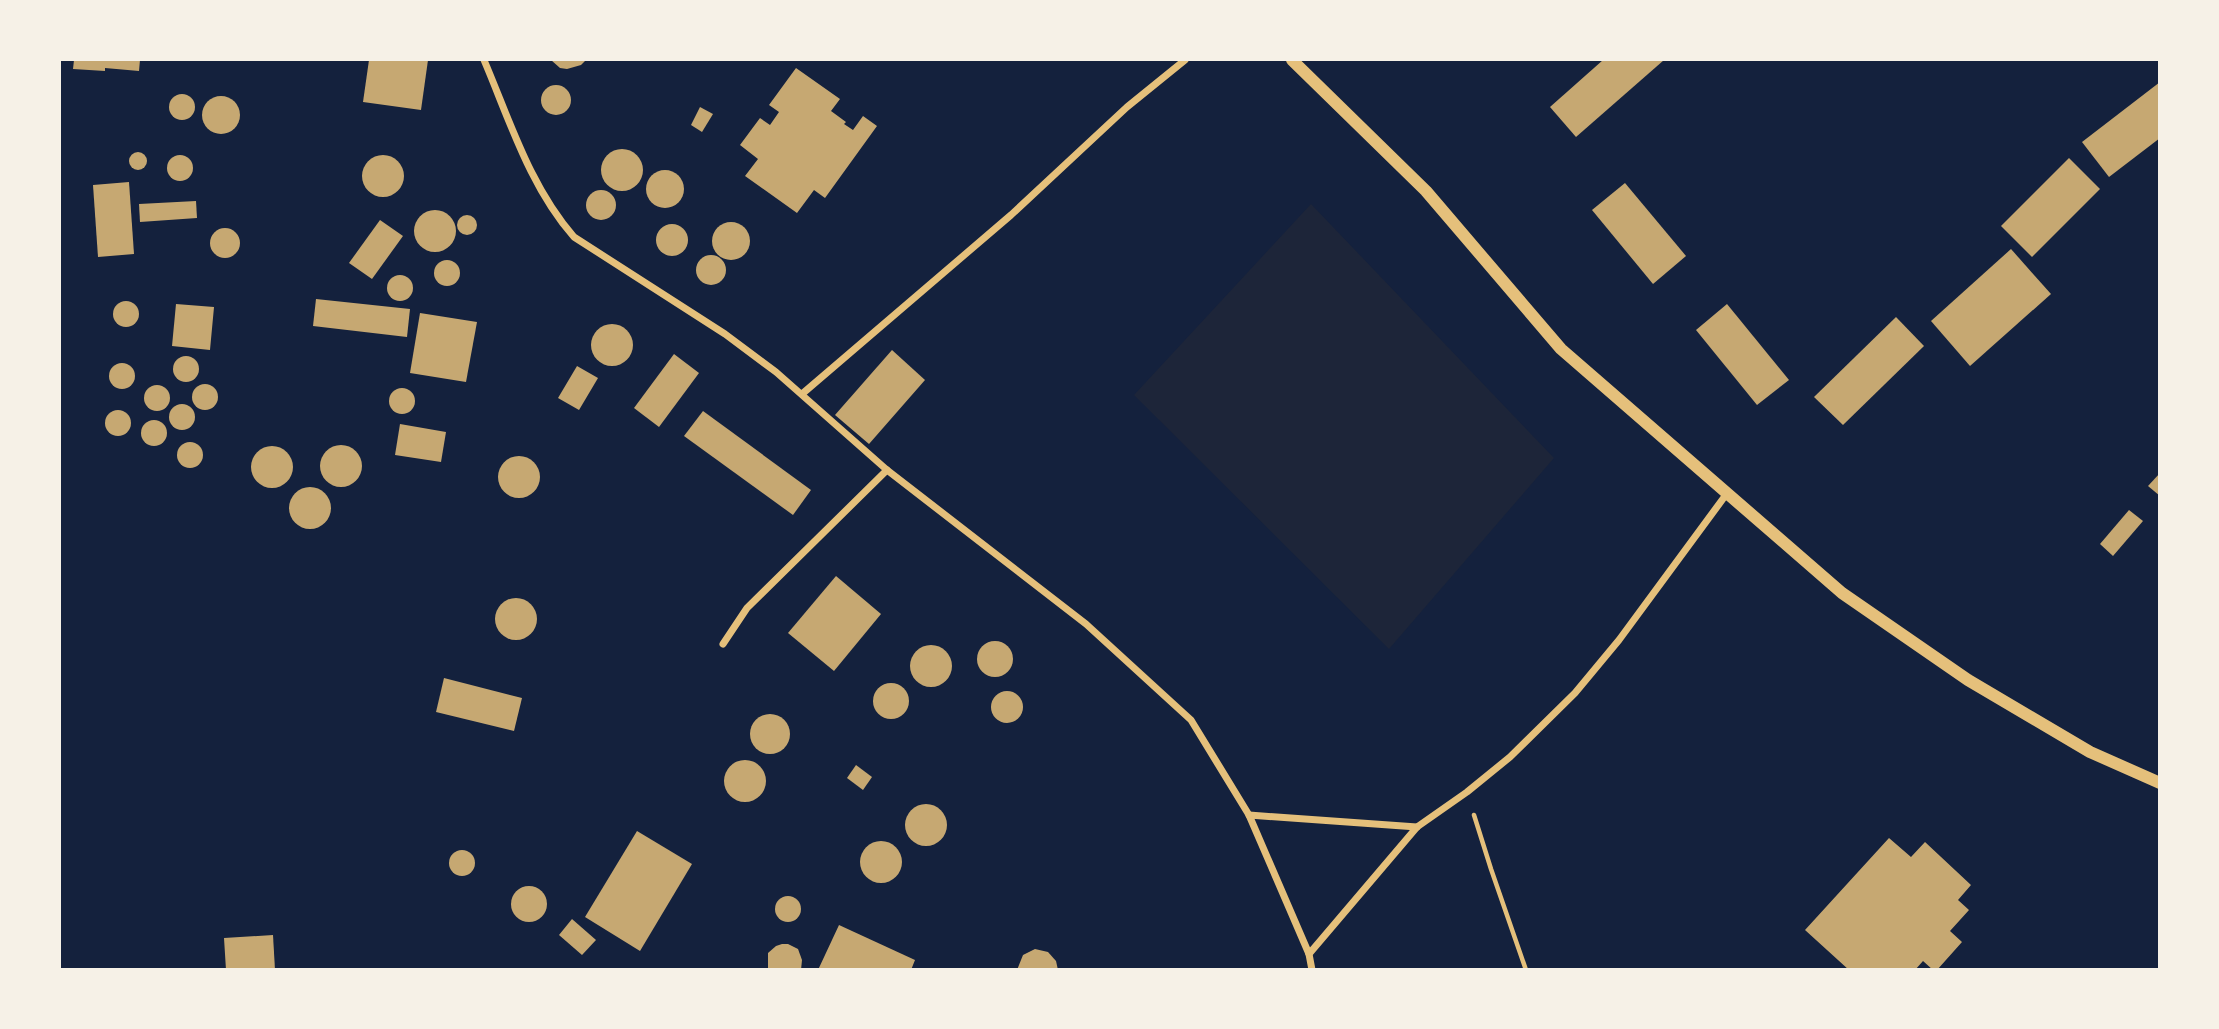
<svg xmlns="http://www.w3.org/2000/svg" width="2219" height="1029" font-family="Figtree,sans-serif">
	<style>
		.green { fill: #1d2539 }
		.building { fill: #c6a872 }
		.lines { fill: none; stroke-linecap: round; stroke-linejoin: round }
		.path { stroke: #e5c07b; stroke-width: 4.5 }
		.minor { stroke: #e5c07b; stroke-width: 7 }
		.tertiary { stroke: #e5c07b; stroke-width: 12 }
	</style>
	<rect width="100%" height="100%" fill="#14213d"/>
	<path class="green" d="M1311 204 1554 458 1389 649 1134 395Z"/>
	<g class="building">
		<path d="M74 60H140L139 71 105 68V71L73 69Z"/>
		<path d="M369 60H428L421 110 363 102Z"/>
		<path d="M551 60H586L581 65 567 69 560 68Z"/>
		<path d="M1603 60H1664L1576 137 1550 107Z"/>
		<path d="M796 68 840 99 831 111 846 122 844 124 853 130 863 116 877 126 825 198 814 190 797 213 745 176 758 159 740 145 760 118 770 125 779 112 769 105Z"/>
		<path d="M2160 82V138L2109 177 2082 142Z"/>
		<circle cx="556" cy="100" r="15"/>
		<circle cx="182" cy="107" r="13"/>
		<circle cx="221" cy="115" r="19"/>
		<path d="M700 107 713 114 702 132 691 125Z"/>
		<circle cx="622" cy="170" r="21"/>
		<circle cx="138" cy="161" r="9"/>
		<circle cx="180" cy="168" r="13"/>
		<circle cx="383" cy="176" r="21"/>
		<path d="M2069 158 2100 189 2032 257 2001 226Z"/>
		<circle cx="665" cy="189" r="19"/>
		<path d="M129 182 134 254 98 257 93 185Z"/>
		<path d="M1625 183 1686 256 1653 284 1592 210Z"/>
		<circle cx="601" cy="205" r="15"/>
		<path d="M196 201 197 218 140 222 139 204Z"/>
		<circle cx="435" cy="231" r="21"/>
		<circle cx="467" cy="225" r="10"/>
		<path d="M380 220 403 236 372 279 349 263Z"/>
		<circle cx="731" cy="241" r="19"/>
		<circle cx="672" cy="240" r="16"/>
		<circle cx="225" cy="243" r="15"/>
		<path d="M2011 249 2051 294 1970 366 1931 321Z"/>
		<circle cx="711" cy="270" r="15"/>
		<circle cx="447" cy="273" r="13"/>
		<circle cx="400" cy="288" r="13"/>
		<path d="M316 299 410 309 407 337 313 326Z"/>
		<circle cx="126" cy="314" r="13"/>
		<path d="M176 304 214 307 210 350 172 346Z"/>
		<path d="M1727 304 1789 380 1757 405 1696 330Z"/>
		<path d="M420 313 477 322 466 382 410 373Z"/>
		<path d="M1896 317 1924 346 1843 425 1814 397Z"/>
		<circle cx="612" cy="345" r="21"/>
		<path d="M892 350 925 380 869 444 835 415Z"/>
		<path d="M674 354 699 373 659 427 634 408Z"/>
		<circle cx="186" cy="369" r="13"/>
		<circle cx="122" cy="376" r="13"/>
		<path d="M577 366 598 378 579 410 558 398Z"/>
		<circle cx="205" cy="397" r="13"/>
		<circle cx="157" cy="398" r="13"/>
		<circle cx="402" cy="401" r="13"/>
		<circle cx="182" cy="417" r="13"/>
		<circle cx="118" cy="423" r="13"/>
		<path d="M703 411 811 490 793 515 684 436Z"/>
		<circle cx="154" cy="433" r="13"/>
		<path d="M400 424 446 432 441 462 395 455Z"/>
		<circle cx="190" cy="455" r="13"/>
		<circle cx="341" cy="466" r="21"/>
		<circle cx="272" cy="467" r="21"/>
		<circle cx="519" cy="477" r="21"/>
		<path d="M2160 473V496L2148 486Z"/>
		<circle cx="310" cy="508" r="21"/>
		<path d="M2129 510 2143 521 2113 556 2100 544Z"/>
		<path d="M836 576 881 614 834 671 788 633Z"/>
		<circle cx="516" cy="619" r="21"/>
		<circle cx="995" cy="659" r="18"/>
		<circle cx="931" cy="666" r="21"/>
		<path d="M444 678 522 698 514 731 436 712Z"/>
		<circle cx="891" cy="701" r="18"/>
		<circle cx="1007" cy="707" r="16"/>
		<circle cx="770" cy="734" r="20"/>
		<circle cx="745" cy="781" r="21"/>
		<path d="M856 765 872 777 863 790 847 778Z"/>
		<circle cx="926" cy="825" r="21"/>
		<path d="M637 831 692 864 640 951 585 917Z"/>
		<path d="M1889 838 1911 857 1925 842 1971 885 1958 900 1969 910 1950 931 1962 942 1937 970H1933L1923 961 1915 970H1849L1805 930Z"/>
		<circle cx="881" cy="862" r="21"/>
		<circle cx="462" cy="863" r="13"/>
		<circle cx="529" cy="904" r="18"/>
		<circle cx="788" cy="909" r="13"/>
		<path d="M572 919 596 940 582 955 559 935Z"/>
		<path d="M839 925 915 960 911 970H818Z"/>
		<path d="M273 935 275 970H226L224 938Z"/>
		<path d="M782 944H788L798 949 802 960 801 970H768V953L776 946Z"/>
		<path d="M1035 949 1048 952 1056 961 1058 970H1017L1023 955Z"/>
	</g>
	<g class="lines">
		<path class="path" d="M1474 815 1491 869 1526 970"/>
		<g class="minor">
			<path d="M484 60C510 121 530 187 574 237L725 334 776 372 887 470 1086 624 1191 720 1249 815 1309 954 1312 970"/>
			<path d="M802 394 1011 215 1127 107 1185 60"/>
			<path d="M723 644 747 608 887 470"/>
			<path d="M1249 815 1417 827"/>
			<path d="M1309 954 1417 827 1467 792 1510 757 1575 693 1619 640 1728 492"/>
		</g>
		<path class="tertiary" d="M1292 60 1426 191 1561 349 1842 593 1968 680 2090 752 2160 783"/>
	</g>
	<rect width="2219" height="1029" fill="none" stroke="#f6f1e7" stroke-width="122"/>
</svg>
